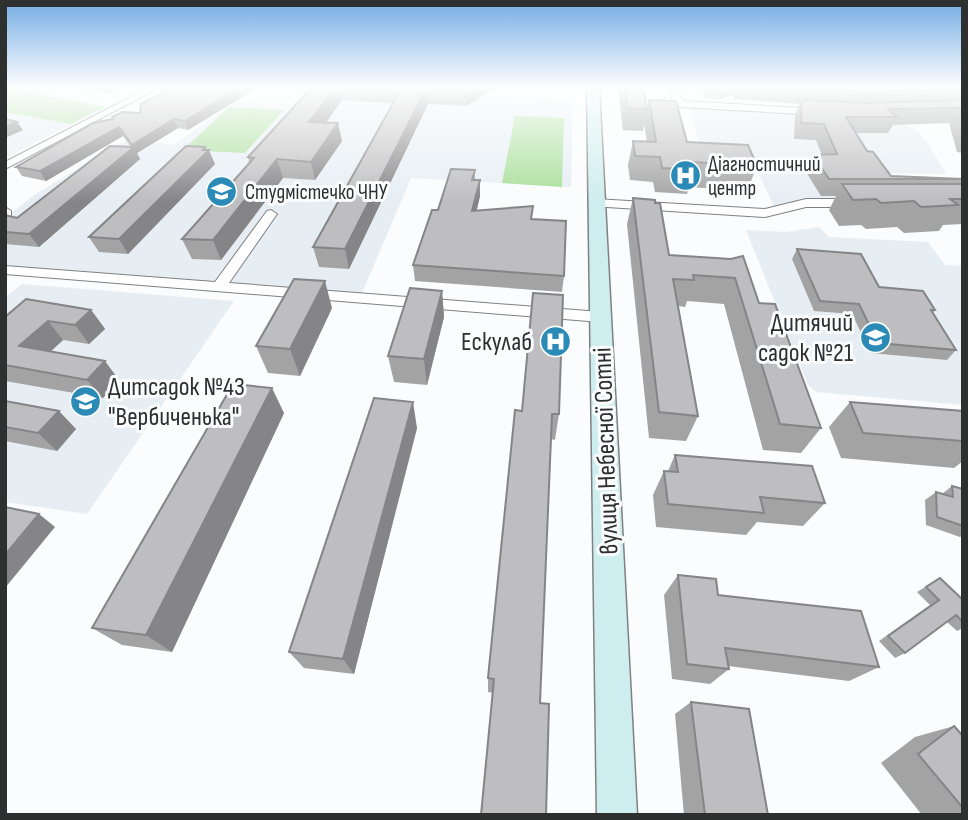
<svg xmlns="http://www.w3.org/2000/svg" width="968" height="820" font-family="'Sofia Sans Condensed',sans-serif">
	<style>
		.built { fill: #e6eef4 }
		.green { fill: #a7de98 }
		.lines { fill: none; stroke-linecap: round; stroke-linejoin: round }
		.street-casing { stroke: #7f8081; stroke-width: 2 }
		.secondary-casing { stroke: #7f8081; stroke-width: 3 }
		.street { fill: #fff; fill-rule: evenodd }
		.secondary { fill: #ceedee; fill-rule: evenodd }
		.wall { fill: #a3a3a4 }
		.shaded-wall { fill: #858486 }
		.building { fill: #bebdbf; stroke: #858486; stroke-width: 2 }
		.labels { text-anchor: middle; stroke-width: 6; stroke-linejoin: round; paint-order: stroke }
		.far-poi-label { font-size: 21px; fill: #2e2f2f; stroke: #fafcfd; text-anchor: start }
		.poi-label { font-size: 26px; fill: #2e2f2f; stroke: #fafcfd; text-anchor: end }
		.street-label { font-size: 26px; fill: #2e2f2f; stroke: #fafcfd }
	</style>
	<rect width="100%" height="100%" fill="#fafcfd"/>
	<g class="built">
		<path d="M5 87H19L107 106 5 158Z"/>
		<path d="M314 87 573 100 571 187 411 178 360 298 5 269V219L31 197 111 148 132 138 174 145 236 101 300 105Z"/>
		<path d="M689 108 811 115 894 116 910 128H914L928 143 946 174 870 173 961 189 805 202 775 208 753 162 700 145Z"/>
		<path d="M819 227 829 237 928 242 945 265 963 266V405L816 392 808 385 746 230 786 232Z"/>
		<path d="M22 284 234 301 87 514 5 502V297Z"/>
	</g>
	<g class="green">
		<path d="M5 88 104 107 71 124 5 112Z"/>
		<path d="M229 107 284 110 245 153 183 150Z"/>
		<path d="M515 116 564 118 562 187 502 183Z"/>
	</g>
	<g class="lines">
		<defs>
			<g id="street">
				<path d="M150 87H160L5 169V162Z"/>
				<path d="M667 87H675L683 101 818 109 823 112 818 115 680 107 675 104Z"/>
				<path d="M595 199 765 209 806 199H856L862 203 856 207H806L765 217 591 206V200Z"/>
				<path d="M5 207 11 211V226L5 230Z"/>
				<path d="M271 210 277 214 229 283 601 312 608 317 601 322 5 274V266L215 282 267 211Z"/>
			</g>
			<path id="secondary" d="M587 87H599L637 815H597Z"/>
		</defs>
		<use href="#street" class="street-casing"/>
		<use href="#secondary" class="secondary-casing"/>
		<use href="#street" class="street"/>
		<use href="#secondary" class="secondary"/>
	</g>
	<g class="wall">
		<path d="M68 87H121L109 93Z"/>
		<path d="M160 87 257 88 188 130 178 128 137 153 140 159 39 247 5 244V215L17 218 131 147 123 136 46 181 22 176 16 167 140 113 167 90H161Z"/>
		<path d="M312 87H498L466 106 428 104 349 269 319 267 313 247 393 103 342 100 326 123 342 141 315 180 283 178 221 260 192 259 182 239 249 162 248 157Z"/>
		<path d="M618 87H643L647 108 649 100 687 142 757 166 747 191 689 187 687 194 655 192 653 182 630 180 628 165 633 141 647 142 644 124 643 131 623 130Z"/>
		<path d="M701 87H963V153L957 152 949 123 893 125 888 133H856L867 151 891 176 963 179V224L943 225 939 231 904 233 897 227 866 229 861 225 839 226 829 210 836 196H821L806 172 813 155H822L816 140 794 139 795 115 800 104 734 99 732 94 721 99 705 98Z"/>
		<path d="M206 150 215 164 128 254 99 252 89 237Z"/>
		<path d="M475 170V180L480 196 476 211 532 219 564 276 562 292 415 281 413 265 438 210Z"/>
		<path d="M633 198 669 255 731 259 759 303 821 428 801 453 763 450 724 304 687 301 685 307 678 306 698 416 686 441 649 438 627 224Z"/>
		<path d="M797 249 879 287 935 310 933 313 956 350 947 360 871 353 852 314 814 311 792 259Z"/>
		<path d="M442 291 444 317 427 385 394 382 388 356Z"/>
		<path d="M332 308 300 376 268 373 256 346Z"/>
		<path d="M91 310 105 329 89 344 63 340 50 352 119 380 103 398 5 381V317Z"/>
		<path d="M5 401 76 429 57 451 5 441Z"/>
		<path d="M850 402 963 411V461L954 468 841 458 829 427Z"/>
		<path d="M522 411 559 414 555 440 551 439 540 703 546 815 493 693 488 692V678Z"/>
		<path d="M284 413 172 652 122 645 92 628Z"/>
		<path d="M417 428 354 674 304 668 289 652Z"/>
		<path d="M675 455 825 503 803 526 757 522 746 535 656 527 653 495 664 471H668Z"/>
		<path d="M952 486 963 489V535L960 537 926 525 925 500 936 492 942 494Z"/>
		<path d="M678 575 718 595 879 667 849 681 728 666 729 669 710 684 672 679 664 595Z"/>
		<path d="M940 578 963 600V628L957 631 947 622 905 653 895 658 879 641 930 605 917 592Z"/>
		<path d="M691 702 768 815H684L675 714Z"/>
		<path d="M954 726 963 736V815H922L881 763 915 737Z"/>
	</g>
	<g class="shaded-wall">
		<path d="M106 87H121L109 93Z"/>
		<path d="M242 87 257 88 188 130 185 121Z"/>
		<path d="M336 87H340L342 100 313 140 309 122Z"/>
		<path d="M427 87 428 104 349 269 345 249Z"/>
		<path d="M470 87H498L466 106V89Z"/>
		<path d="M724 87H734L732 94 721 99Z"/>
		<path d="M174 119 178 128 137 153 140 159 39 247 29 234 133 148 132 145Z"/>
		<path d="M17 122 23 130 5 138V127Z"/>
		<path d="M338 123 342 141 315 180 311 162Z"/>
		<path d="M119 127 123 136 46 181 40 171Z"/>
		<path d="M205 147 207 152 209 150 215 164 128 254 119 239Z"/>
		<path d="M277 159 283 178 221 260 213 240Z"/>
		<path d="M480 180V196L473 227 472 211Z"/>
		<path d="M325 281 332 308 300 376 290 349Z"/>
		<path d="M442 291 444 317 427 385 424 359Z"/>
		<path d="M91 310 105 329 89 344 75 325Z"/>
		<path d="M48 321 63 340 36 365 19 346Z"/>
		<path d="M105 361 119 380 103 398 87 380Z"/>
		<path d="M272 388 284 413 172 652 146 635Z"/>
		<path d="M413 402 417 428 354 674 343 659Z"/>
		<path d="M59 411 76 429 57 451 38 433Z"/>
		<path d="M39 514 55 527 5 588V555Z"/>
	</g>
	<g class="building">
		<path d="M173 87H242L185 121 174 119 132 145 119 127 40 171 16 167 93 123 113 119 112 117 122 112 140 113 141 104Z"/>
		<path d="M312 87H336L309 122 338 123 311 162 277 159 213 240 182 239 254 158 248 157Z"/>
		<path d="M402 87H470L466 89 427 87 345 249 313 247Z"/>
		<path d="M625 87H643L647 109 627 108Z"/>
		<path d="M781 87H963V89L868 92Z"/>
		<path d="M649 100 676 101 687 142 748 145 757 166 693 162 695 169 662 168 660 157 635 156 633 141 656 142Z"/>
		<path d="M802 100 868 103 963 100V119L959 108 888 109 897 117H846L867 151 873 152 891 176 963 179H829L813 155 837 154 824 124 801 123Z"/>
		<path d="M5 119 17 122 5 127Z"/>
		<path d="M110 146 134 147 29 234 5 232V215L17 218Z"/>
		<path d="M186 146 205 147 203 150H209L119 239 89 237Z"/>
		<path d="M451 169 475 170 472 180H480L472 211 533 206 531 219 566 221 564 276 413 265 432 210H438Z"/>
		<path d="M842 184H963V199H950L958 205 921 207 914 201 881 203 876 199 853 200Z"/>
		<path d="M633 198 655 200V203H660L669 255 731 259 743 256 759 303 775 304 821 428 780 424 735 278 693 275 694 280 673 279 698 416 659 412Z"/>
		<path d="M797 249 861 254 879 287 923 291 935 310H931L956 350 878 343 859 304 820 301Z"/>
		<path d="M294 279 325 281 290 349 256 346Z"/>
		<path d="M410 288 442 291 424 359 388 356Z"/>
		<path d="M533 293 563 295 559 414H552L540 703 549 704 546 815H481L494 679 488 678 515 410 522 411Z"/>
		<path d="M26 299 91 310 75 325 48 321 19 346 105 361 87 380 5 365V317Z"/>
		<path d="M233 384 272 388 146 635 92 628Z"/>
		<path d="M374 398 413 402 343 659 289 652Z"/>
		<path d="M5 401 59 411 38 433 5 427Z"/>
		<path d="M850 402 963 411V441L863 433Z"/>
		<path d="M675 455 812 466 825 503 760 497 764 513 668 504 664 471 678 472Z"/>
		<path d="M952 486 963 489V526L937 517 936 492 953 497Z"/>
		<path d="M5 507 39 514 5 555Z"/>
		<path d="M678 575 716 579 718 595 861 611 879 667 725 648 729 669 687 664Z"/>
		<path d="M940 578 963 600V622L956 615 905 653 888 636 939 600 926 587Z"/>
		<path d="M691 702 749 709 768 815H705Z"/>
		<path d="M954 726 963 736V808L918 754Z"/>
	</g>
	<linearGradient id="sky" x2="0" y2="1"><stop stop-color="#74ace4"/><stop offset="0.43" stop-color="#fdfefe"/><stop offset="1" stop-color="#fdfefe" stop-opacity="0"/></linearGradient>
	<rect width="968" height="202" fill="url(#sky)"/>
	<defs>
		<symbol id="hospital-disc" viewBox="-11 -11 22 22"><circle r="9.5" fill="#2c8ab6" stroke="#fafcfd"/><path d="M-5-5h3v3.5h4V-5h3V5h-3V1.5h-4V5h-3Z" fill="#fff"/></symbol>
		<symbol id="university-disc" viewBox="-11 -11 22 22"><circle r="9.5" fill="#2c8ab6" stroke="#fafcfd"/><path d="M0-5L7-2L0 1L-7-2ZM-4 1L0 2.5L4 1V4Q0 6-4 4Z" fill="#fff"/></symbol>
		<symbol id="school-disc" viewBox="-11 -11 22 22"><circle r="9.5" fill="#2c8ab6" stroke="#fafcfd"/><path d="M0-5L7-2L0 1L-7-2ZM-4 1L0 2.5L4 1V4Q0 6-4 4Z" fill="#fff"/></symbol>
	</defs>
	<g fill-rule="evenodd">
		<use href="#hospital-disc" x="668" y="158" width="35" height="35"/>
		<use href="#university-disc" x="204" y="174" width="35" height="35"/>
		<use href="#school-disc" x="858" y="320" width="35" height="35"/>
		<use href="#hospital-disc" x="538" y="324" width="35" height="35"/>
		<use href="#school-disc" x="68" y="384" width="35" height="35"/>
	</g>
	<g class="labels">
		<g class="far-poi-label">
			<text x="708" y="171">Діагностичний<tspan x="708" dy="24">центр</tspan></text>
			<text x="245" y="199">Студмістечко ЧНУ</text>
		</g>
		<g class="poi-label">
			<text x="853" y="331">Дитячий<tspan x="853" dy="30">садок №21</tspan></text>
			<text x="532" y="350">Ескулаб</text>
			<text x="108" y="395" text-anchor="start">Дитсадок №43<tspan x="108" dy="30">"Вербиченька"</tspan></text>
		</g>
		<g class="street-label">
			<text transform="translate(605 451) rotate(-92)" y="9">вулиця Небесної Сотні</text>
		</g>
	</g>
	<rect width="968" height="820" fill="none" stroke="#2e2f2f" stroke-width="14"/>
</svg>
